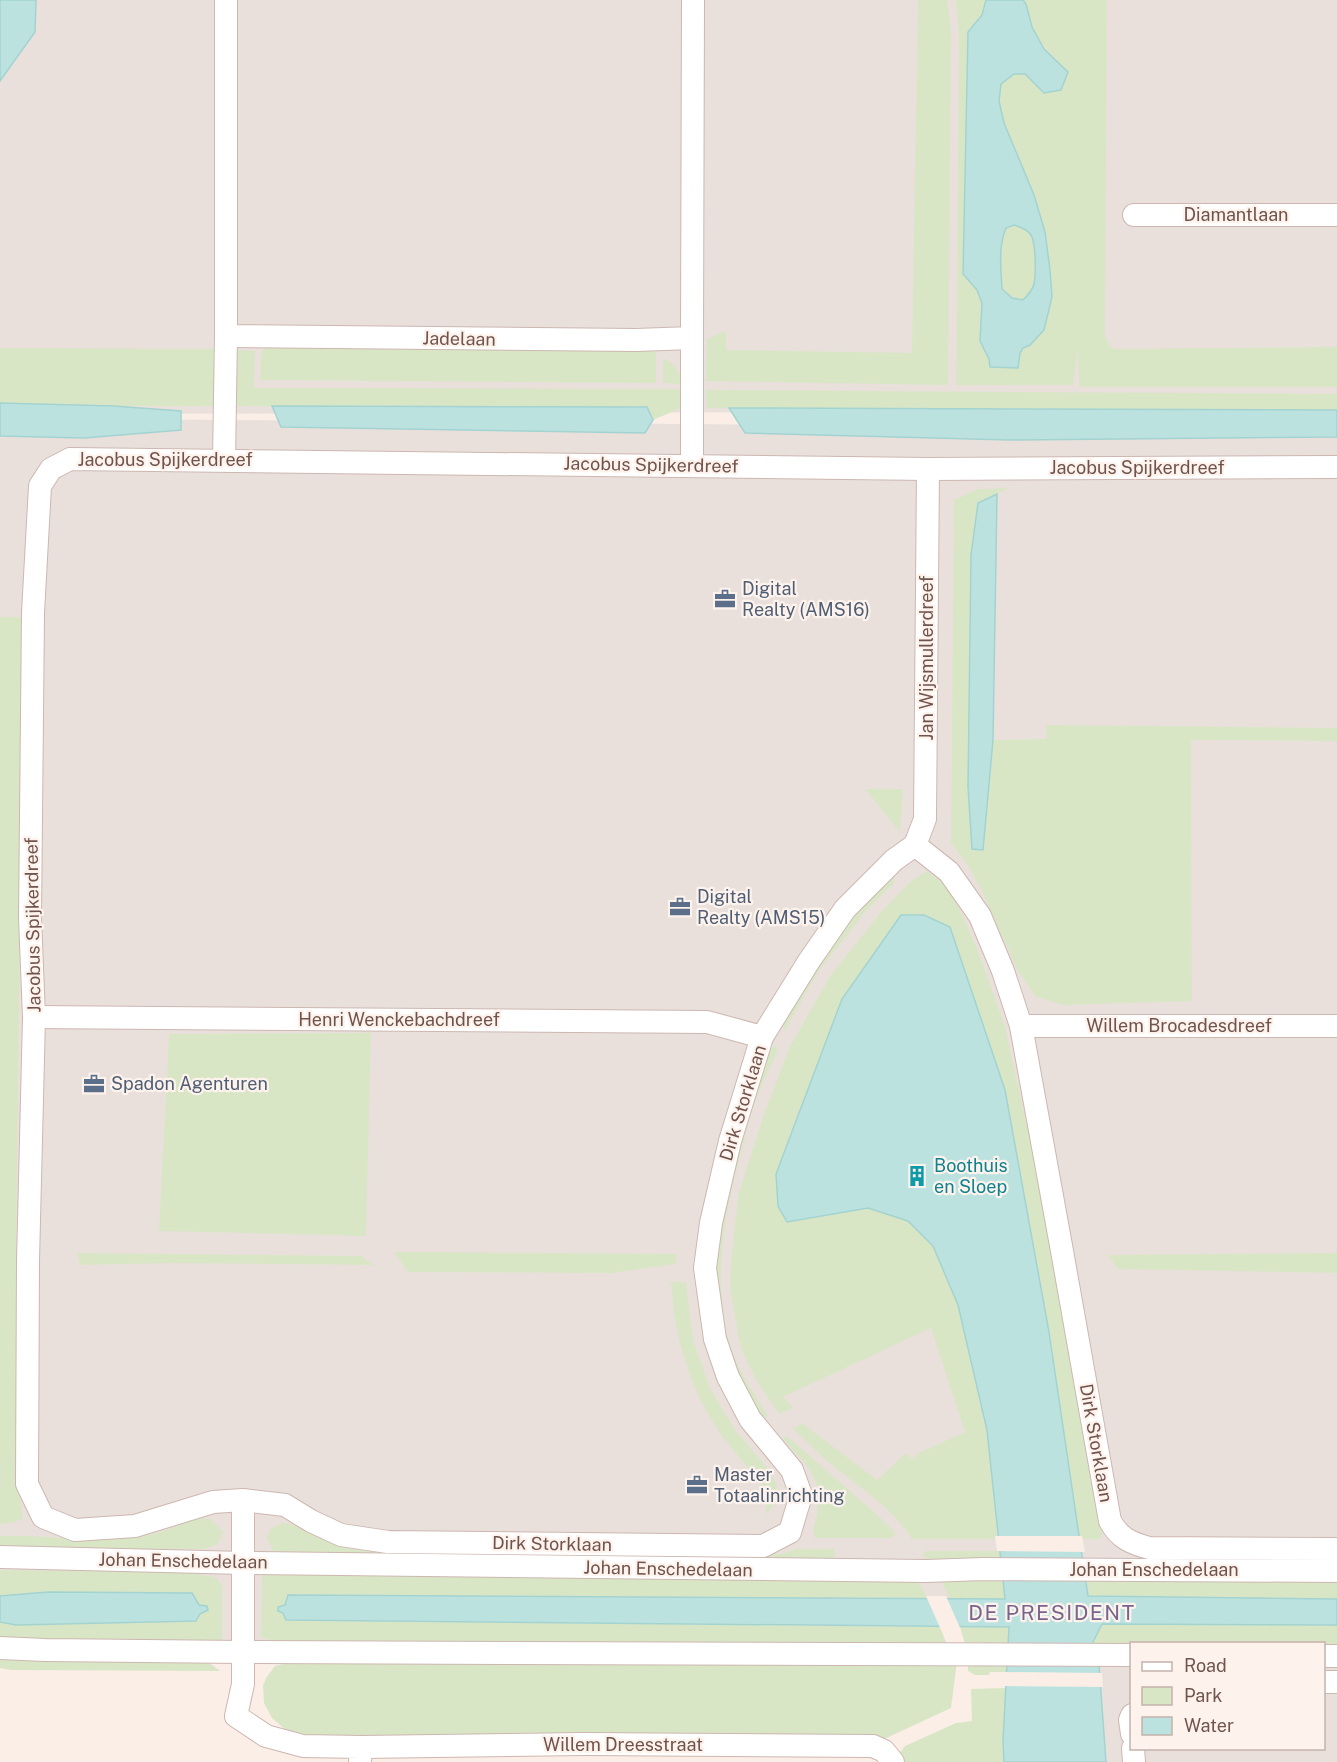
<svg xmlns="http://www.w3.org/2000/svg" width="1337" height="1762" font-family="'Public Sans',sans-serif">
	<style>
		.industrial { fill: #e9e0dc; fill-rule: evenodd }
		.green { fill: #d9e6c6 }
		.water { fill: #bce2e0; stroke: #a3d3d1; stroke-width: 1.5; fill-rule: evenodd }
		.pier { fill: #faeee6 }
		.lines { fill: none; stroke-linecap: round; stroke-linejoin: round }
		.minor-casing { stroke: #cdb7b0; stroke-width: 24 }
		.minor { stroke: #fff; stroke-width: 22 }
		.labels { text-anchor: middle; stroke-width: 4.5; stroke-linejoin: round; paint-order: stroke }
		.street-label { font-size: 18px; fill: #71534d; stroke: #fdf3ec }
		.service-label { font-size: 18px; fill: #4e5e75; stroke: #fdf3ec; text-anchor: start }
		.culture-label { font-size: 18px; fill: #0d838f; stroke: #fdf3ec; text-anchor: start }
		.quarter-label { font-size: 21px; letter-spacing: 1.5px; fill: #78658d; stroke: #fdf3ec }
	</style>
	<rect width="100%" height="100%" fill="#faeee6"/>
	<g class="industrial">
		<path d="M0 0H1337V411L0 414Z"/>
		<path d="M0 418 1337 430V1762H1071L1054 1613 295 1614 291 1662 0 1663ZM1132 1644H1324V1748H1132Z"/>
	</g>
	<g class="green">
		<path d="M918 0H947L951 30 948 385 706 381 707 339 726 331V350L912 353Z"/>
		<path d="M956 0H986L982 15 968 32 963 274 977 290 982 303 980 341 989 359 990 367H1018L1020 353 1044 330 1052 297 1020 158C1010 143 1002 121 1000 103 999 97 1000 90 1001 83L1014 74H1025L1044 93 1057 59C1045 50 1035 38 1031 23 1029 15 1028 7 1023 0H1055L1057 2V0H1107L1105 335 1109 345 1115 349 1337 347V387H1079L1078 348 1073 385H956L959 37Z"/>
		<path d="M1014 225C1020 227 1027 229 1031 235 1036 243 1036 274 1034 284 1032 291 1028 295 1023 300L1012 298 1002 289C1001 269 998 247 1006 228Z"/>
		<path d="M268 347 656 351V383L260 380 261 352Z"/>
		<path d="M0 348 217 349 255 351 254 388 683 389 681 408 653 420 647 407 113 406 0 403Z"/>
		<path d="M663 358C675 364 679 371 683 384L663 383Z"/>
		<path d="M706 390 1337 394V410L707 408Z"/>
		<path d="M1009 488 978 503 971 555 968 787 972 849 983 850 993 740 1047 739 1046 725 1337 728V741L1191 740 1192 1001 1062 1005 1035 996 1017 969 980 887 967 864 951 843 954 500 978 489Z"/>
		<path d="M0 617H24L16 1251 18 1486 23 1518 15 1522 0 1524Z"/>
		<path d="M865 789H903L900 832Z"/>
		<path d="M927 871 945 885 962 914 978 951 1004 1023 1056 1255 1103 1531 1100 1539H912C892 1507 856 1485 827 1461 815 1451 805 1439 793 1429L802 1423 877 1480 906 1453 912 1459 919 1453 965 1432 931 1328 783 1397 793 1408 779 1414 756 1380 743 1353 738 1335 730 1286 732 1252 738 1196 763 1117 790 1046 831 975 881 912 910 882Z"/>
		<path d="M895 877 893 884 864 913 818 972 784 1032 783 1026C807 983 828 947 861 909 872 897 881 886 895 877Z"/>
		<path d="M371 1033 366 1236 159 1231 169 1034Z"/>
		<path d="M776 1046 778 1049C771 1066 763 1082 756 1099 749 1119 744 1141 739 1161 724 1218 714 1276 727 1334 734 1365 752 1390 768 1416L764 1419 740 1384 722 1338 714 1270 718 1227 750 1098 771 1048Z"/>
		<path d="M394 1252 677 1254 675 1264 611 1273 408 1272Z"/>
		<path d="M77 1253 361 1256 374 1265 171 1263 80 1265Z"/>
		<path d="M1337 1253V1273L1118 1269 1107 1255Z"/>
		<path d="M671 1282H686L693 1340 710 1388 735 1430 768 1469 777 1486 773 1505 766 1515 765 1489 721 1435 705 1409 693 1384 679 1340 674 1314Z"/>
		<path d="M787 1436 876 1514 894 1531 895 1535 891 1538H815L813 1529 817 1516 818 1487 809 1468 783 1439Z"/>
		<path d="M196 1518 210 1519 223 1532 218 1544 205 1549H0V1536C46 1534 93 1544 139 1537 159 1534 177 1526 196 1518Z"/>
		<path d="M283 1523 298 1525 325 1539 357 1550 390 1553 782 1554 795 1549H834V1563L275 1553 267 1539 270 1529Z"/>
		<path d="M926 1551H1000V1561L928 1565 923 1553Z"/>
		<path d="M0 1570 184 1572 215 1577 222 1585V1641L0 1643Z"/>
		<path d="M264 1572 916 1576 927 1598 288 1595 285 1605 278 1607V1611L283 1613 286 1620 940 1627 949 1650 282 1643 263 1638 261 1635 262 1576Z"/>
		<path d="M939 1576 1003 1579 1005 1599H950Z"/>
		<path d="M1085 1579H1337V1599L1088 1596Z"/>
		<path d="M1102 1624 1337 1625V1651H1324V1644H1132L1131 1650 1093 1645V1642Z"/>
		<path d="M960 1627H1009L1008 1646 966 1647Z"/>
		<path d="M0 1655 201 1657 220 1671 11 1670 0 1668Z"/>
		<path d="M957 1661 951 1708 882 1740 308 1737 289 1733 272 1718 264 1703 263 1686 266 1678 275 1666 291 1662Z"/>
		<path d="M968 1662 1007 1663 1006 1672H990L989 1675H975L968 1671Z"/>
		<path d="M1006 1688V1762H902L899 1754 905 1746 956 1723 972 1721 971 1689Z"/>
	</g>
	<g class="water">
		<path d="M0 0H36L35 32 0 81Z"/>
		<path d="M986 0H1023L1026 4 1032 27 1044 49 1068 72 1061 90 1044 93 1025 74H1014L1001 84 999 101 1004 123 1034 195 1045 232 1050 270 1052 297 1044 330 1030 345 1023 348 1020 353 1018 368 990 367 989 359 980 341 982 303 977 290 963 274 968 32 982 15ZM1014 225C1020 227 1027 229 1031 235 1036 243 1036 274 1034 284 1032 291 1028 295 1023 300L1012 298 1002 289C1001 269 998 247 1006 228Z"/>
		<path d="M0 403 113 406 181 411V430L84 438 0 436Z"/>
		<path d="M272 406 647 407 653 420 645 433 281 427Z"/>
		<path d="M729 408 1337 410V437L1010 440 745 433Z"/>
		<path d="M997 494 993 740 983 850 972 849 968 787 971 555 978 503Z"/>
		<path d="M901 915H924L950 927 1005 1090 1049 1332 1088 1596 1337 1599V1625L1102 1624 1093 1642 1099 1665 1106 1762H1004L1003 1741 1009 1627 286 1620 283 1613 278 1611V1607L285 1605 288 1595 1005 1599 987 1430 958 1305 933 1246 908 1221 868 1208 787 1222 778 1206 776 1174 842 999Z"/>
		<path d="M48 1592 192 1593 199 1605 207 1606 208 1610 200 1614 196 1621 16 1625 0 1622V1596Z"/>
	</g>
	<g class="pier">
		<path d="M995 1536H1082L1085 1552 997 1551Z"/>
		<path d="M926 1596H946L961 1630H941Z"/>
		<path d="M1004 1672 1102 1673 1103 1687 1003 1686Z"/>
	</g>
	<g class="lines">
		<defs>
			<g id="minor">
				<path d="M226 0V336L636 340 692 338 693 0"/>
				<path d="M1134 215H1337"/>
				<path d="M224 460 226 336"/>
				<path d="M692 465V338"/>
				<path d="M915 845 894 860 845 909 809 961 762 1037 730 1141 711 1223 705 1268 715 1339 728 1377 750 1419 792 1470 801 1495 790 1532 763 1546 388 1542 341 1535 311 1521 285 1505 243 1500 213 1502 135 1526 75 1530 43 1517 27 1484 28 1261 34 1017 30 918 33 613 40 486 51 469 70 459 928 469 1337 467"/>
				<path d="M915 845 949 872 980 916 1003 971 1021 1026 1062 1251 1110 1521C1119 1538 1131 1543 1149 1548L1337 1549"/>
				<path d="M915 845 925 819 928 469"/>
				<path d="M34 1017 707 1022 762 1037"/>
				<path d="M1021 1026H1337"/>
				<path d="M243 1500V1684L236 1716 266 1736 303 1746 361 1747 360 1762"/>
				<path d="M0 1557 244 1563 926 1571 984 1569 1337 1571"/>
				<path d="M0 1648 45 1650 243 1652 1132 1655"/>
				<path d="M1324 1656H1337"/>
				<path d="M1324 1682H1337"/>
				<path d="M1132 1715 1130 1720 1132 1734"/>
				<path d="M361 1747 585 1744 873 1746 884 1751 893 1762"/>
				<path d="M1133 1748 1134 1762"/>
			</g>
		</defs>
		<use href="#minor" class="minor-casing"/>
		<use href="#minor" class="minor"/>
	</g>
	<defs>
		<symbol id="office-bare" viewBox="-9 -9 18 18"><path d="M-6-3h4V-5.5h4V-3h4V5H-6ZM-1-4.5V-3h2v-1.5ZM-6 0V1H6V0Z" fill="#5c6f8a" stroke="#fdf3ec" stroke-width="2.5" paint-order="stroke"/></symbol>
		<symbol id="building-bare" viewBox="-9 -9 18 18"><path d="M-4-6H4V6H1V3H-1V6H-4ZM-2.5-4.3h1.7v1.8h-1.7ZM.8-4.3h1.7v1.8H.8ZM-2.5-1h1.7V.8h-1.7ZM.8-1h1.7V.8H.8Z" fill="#0f9aa8" stroke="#fdf3ec" stroke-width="2.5" paint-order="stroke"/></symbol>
	</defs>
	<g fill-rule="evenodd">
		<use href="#office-bare" x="710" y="584" width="30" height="30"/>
		<use href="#office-bare" x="665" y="892" width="30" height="30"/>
		<use href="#office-bare" x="79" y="1069" width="30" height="30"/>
		<use href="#building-bare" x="902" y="1161" width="30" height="30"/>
		<use href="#office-bare" x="682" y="1470" width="30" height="30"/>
	</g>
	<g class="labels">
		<g class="street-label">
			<text x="1236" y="221">Diamantlaan</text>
			<text transform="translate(459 339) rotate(1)" y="6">Jadelaan</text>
			<text x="165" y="466">Jacobus Spijkerdreef</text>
			<text transform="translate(651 465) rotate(1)" y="6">Jacobus Spijkerdreef</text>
			<text x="1137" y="474">Jacobus Spijkerdreef</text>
			<text transform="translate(927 658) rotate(-90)" y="6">Jan Wijsmullerdreef</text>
			<text transform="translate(33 925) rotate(-91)" y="6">Jacobus Spijkerdreef</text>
			<text x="399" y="1026">Henri Wenckebachdreef</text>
			<text x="1179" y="1032">Willem Brocadesdreef</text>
			<text transform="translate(743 1103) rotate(-73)" y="6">Dirk Storklaan</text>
			<text transform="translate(1096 1443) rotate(80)" y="6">Dirk Storklaan</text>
			<text transform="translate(552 1544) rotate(1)" y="6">Dirk Storklaan</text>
			<text transform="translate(183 1561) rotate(1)" y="6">Johan Enschedelaan</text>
			<text transform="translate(668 1569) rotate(1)" y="6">Johan Enschedelaan</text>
			<text x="1154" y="1576">Johan Enschedelaan</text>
			<text x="623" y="1751">Willem Dreesstraat</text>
		</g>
		<g class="service-label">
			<text x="742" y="595">Digital<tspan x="742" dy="21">Realty (AMS16)</tspan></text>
			<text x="697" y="903">Digital<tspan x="697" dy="21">Realty (AMS15)</tspan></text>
			<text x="111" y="1090">Spadon Agenturen</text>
			<text x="714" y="1481">Master<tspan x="714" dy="21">Totaalinrichting</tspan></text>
		</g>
		<g class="culture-label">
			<text x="934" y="1172">Boothuis<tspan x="934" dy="21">en Sloep</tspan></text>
		</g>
		<g class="quarter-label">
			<text x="1052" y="1620">DE PRESIDENT</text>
		</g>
	</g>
	<rect x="1130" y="1642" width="195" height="108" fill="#fdf3ec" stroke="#c5b3ac" stroke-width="1.5"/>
	<rect x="1142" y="1662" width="30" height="9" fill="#ffffff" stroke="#c5b3ac" stroke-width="1.5"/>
	<text x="1184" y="1672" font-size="18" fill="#71534d">Road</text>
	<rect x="1142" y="1687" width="30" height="18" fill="#d9e6c6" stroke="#c5b3ac" stroke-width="1.5"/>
	<text x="1184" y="1702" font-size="18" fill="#71534d">Park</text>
	<rect x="1142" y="1717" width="30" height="18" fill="#bce2e0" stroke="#c5b3ac" stroke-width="1.5"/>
	<text x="1184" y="1732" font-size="18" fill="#71534d">Water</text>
</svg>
